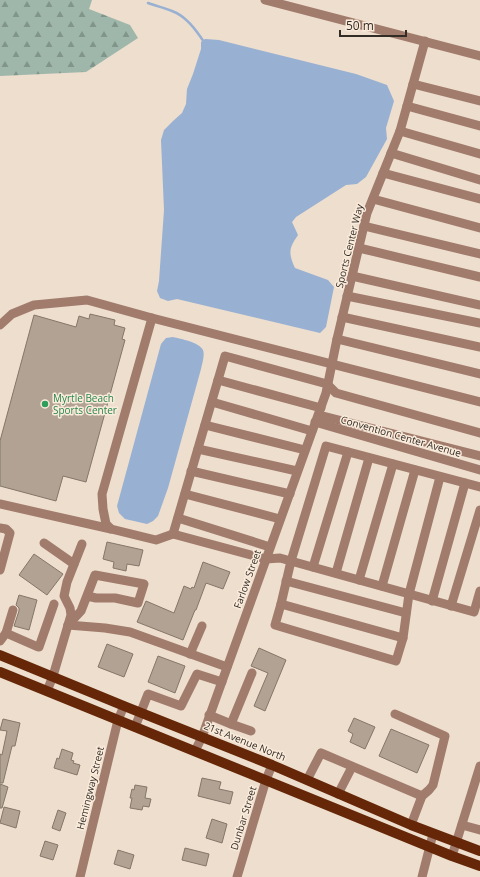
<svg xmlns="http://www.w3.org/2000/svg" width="480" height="877" font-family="'Open Sans',sans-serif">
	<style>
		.forest { fill: url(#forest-firs) }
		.water { fill: #98b0d2 }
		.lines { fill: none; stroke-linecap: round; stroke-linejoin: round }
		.stream { stroke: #98b0d2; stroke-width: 2.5 }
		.building { fill: #b1a294; stroke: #847668 }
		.minor { stroke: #a17c6c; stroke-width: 9 }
		.major { stroke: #652707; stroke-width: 10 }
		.leisure-dot { fill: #2e9e5b; stroke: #faebdb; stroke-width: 1.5 }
		.labels { text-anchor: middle; stroke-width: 3; stroke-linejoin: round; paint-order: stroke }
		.street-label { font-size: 10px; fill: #322c26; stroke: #faebdb }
		.leisure-label { font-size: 10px; fill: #27864d; stroke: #faebdb; text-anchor: start }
	</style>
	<defs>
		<pattern id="forest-firs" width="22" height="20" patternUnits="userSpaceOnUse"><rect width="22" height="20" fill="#9eb7aa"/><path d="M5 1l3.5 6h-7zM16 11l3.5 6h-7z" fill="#81958a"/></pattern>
	</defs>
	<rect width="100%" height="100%" fill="#eddece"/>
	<path class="forest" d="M0 0H92L89 9 130 25 138 38 86 72 0 76Z"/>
	<g class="water">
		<path d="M205 39 219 40 356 74 387 85 394 101 386 128 387 139 366 177 357 184 346 185 296 217 292 222 298 235C289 248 288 253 295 268L328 280 334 287 326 327 320 333 177 299 168 301 160 298 157 291 159 281 164 210 161 140 164 130 173 121 182 113 186 104 187 89 193 74 201 49V42Z"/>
		<path d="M173 337C181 339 199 342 203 350 205 355 202 364 201 369L168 488 158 516 153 521 147 524 125 519 119 513 117 506 161 344 166 338Z"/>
	</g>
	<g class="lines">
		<path class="stream" d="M148 3C156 6 165 8 172 11 186 16 196 30 204 42"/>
	</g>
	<g class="building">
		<path d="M90 314 115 320 114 325 125 328 122 339 125 340 86 482 63 476 56 501 0 486V441L34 315 76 327 79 316 89 319Z"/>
		<path d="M107 542 143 550 139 566 127 564 126 571 113 568 114 562 103 559Z"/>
		<path d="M34 554 63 574 47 595 19 575Z"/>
		<path d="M203 562 230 572 223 589 206 583 196 610H195L183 640 137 622 146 601 174 613 184 586 191 589 192 587 194 588Z"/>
		<path d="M19 595 37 600 29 630 14 626 19 611V608L16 605Z"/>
		<path d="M107 644 133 654 124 677 98 667Z"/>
		<path d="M259 648 286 660 265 711 254 706 268 673 251 666Z"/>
		<path d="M158 656 185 666 175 693 148 682Z"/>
		<path d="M354 718 375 727 365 749 350 742 353 734 348 731Z"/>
		<path d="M3 719 20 723 15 746H12L3 783H0V754L2 755 7 731 0 730Z"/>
		<path d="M391 729 429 745 417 773 379 756Z"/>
		<path d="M62 749 73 753 71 760 74 761 73 763 80 765 77 775 54 768 57 758 59 759Z"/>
		<path d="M202 778 221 782 219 789 233 792 230 804 198 796Z"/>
		<path d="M0 784 8 787 2 808H0Z"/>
		<path d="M135 785 147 787 145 798 151 799 149 807 143 806 142 810 130 808 132 798H130L132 789 134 790Z"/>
		<path d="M4 807 20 811 16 828 0 823Z"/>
		<path d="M58 810 66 813 60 831 52 828Z"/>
		<path d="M212 819 227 824 222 843 206 838Z"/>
		<path d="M45 841 58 845 53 860 40 856Z"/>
		<path d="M185 848 209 854 206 866 182 860Z"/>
		<path d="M118 850 134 855 130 869 114 864Z"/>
	</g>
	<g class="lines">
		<g class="minor">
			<path d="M265 0 480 56"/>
			<path d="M413 84 480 101"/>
			<path d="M407 106 480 126"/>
			<path d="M400 131 480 154"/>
			<path d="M391 153 480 180"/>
			<path d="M383 173 480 199"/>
			<path d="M373 199 480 228"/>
			<path d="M364 226 480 254"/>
			<path d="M359 248 480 277"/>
			<path d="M352 276 480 305"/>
			<path d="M347 296 480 323"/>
			<path d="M342 317 480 347"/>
			<path d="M152 318 102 494 103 509 106 524 111 529 156 540 173 534"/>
			<path d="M0 325 12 314 34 305 87 300 152 318 480 402"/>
			<path d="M337 339 480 374"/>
			<path d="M218 380 321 408"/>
			<path d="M212 402 312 431"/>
			<path d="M319 415 480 456"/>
			<path d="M315 422 480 470"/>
			<path d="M205 425 305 450"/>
			<path d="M480 433 336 393 327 384 225 356 173 534 266 559 280 558 474 612 480 591"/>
			<path d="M198 449 297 471"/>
			<path d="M191 471 290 494"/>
			<path d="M440 477 409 594 403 638 396 661 275 625 281 604 291 561 326 446 480 487"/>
			<path d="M185 494 280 519"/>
			<path d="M0 504 111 529"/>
			<path d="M178 518 270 547"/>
			<path d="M0 528 6 529 10 533 0 570"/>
			<path d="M44 543 74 564"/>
			<path d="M313 567 348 452"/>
			<path d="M336 573 369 458"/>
			<path d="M359 580 393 464"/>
			<path d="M286 581 406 613"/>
			<path d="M382 586 415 470"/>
			<path d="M432 601 465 483"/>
			<path d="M281 604 403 638"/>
			<path d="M451 606 480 510"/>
			<path d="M68 625 81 611 95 575 144 584 138 603 115 598H96L87 596"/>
			<path d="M68 625 105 628 130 632 227 667"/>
			<path d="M6 633 13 610"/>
			<path d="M0 641 6 633 38 647H39L54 604"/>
			<path d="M190 654 202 626"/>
			<path d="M47 691 53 676 71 615 70 608 64 596 67 582 82 544"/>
			<path d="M395 714 445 736 433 785 429 790 422 796 411 825"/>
			<path d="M209 715 231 724 252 673"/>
			<path d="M231 724 251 731"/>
			<path d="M135 727 148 694 181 706 197 674 222 682"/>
			<path d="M195 751 202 737 326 393 337 339 367 213 400 131 425 41"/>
			<path d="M307 780 321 753 422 796"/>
			<path d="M338 794 352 767"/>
			<path d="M462 825 480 830"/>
			<path d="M452 856 480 766"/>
			<path d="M80 877 118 720 124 706"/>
			<path d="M237 877 266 780 272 765"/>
			<path d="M422 877 433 834"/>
		</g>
		<g class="major">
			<path d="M0 655 124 706 272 765 411 825 480 851"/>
			<path d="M0 672 452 856 480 866"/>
		</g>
	</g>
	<circle class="leisure-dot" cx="45" cy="404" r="4"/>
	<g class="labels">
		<g class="street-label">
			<text transform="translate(349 246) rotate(-76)" y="4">Sports Center Way</text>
			<text transform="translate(401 436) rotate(16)" y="4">Convention Center Avenue</text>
			<text transform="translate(247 579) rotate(-70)" y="4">Farlow Street</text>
			<text transform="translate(245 741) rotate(22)" y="4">21st Avenue North</text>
			<text transform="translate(90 788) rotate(-76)" y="4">Hemingway Street</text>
			<text transform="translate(243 818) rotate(-73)" y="4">Dunbar Street</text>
		</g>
		<g class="leisure-label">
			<text x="53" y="402">Myrtle Beach<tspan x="53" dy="12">Sports Center</tspan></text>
		</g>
	</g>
	<path d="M340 30v6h66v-6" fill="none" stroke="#322c26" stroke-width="2"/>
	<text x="346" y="30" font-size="12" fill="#322c26" stroke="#faebdb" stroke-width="3" paint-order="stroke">50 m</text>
</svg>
